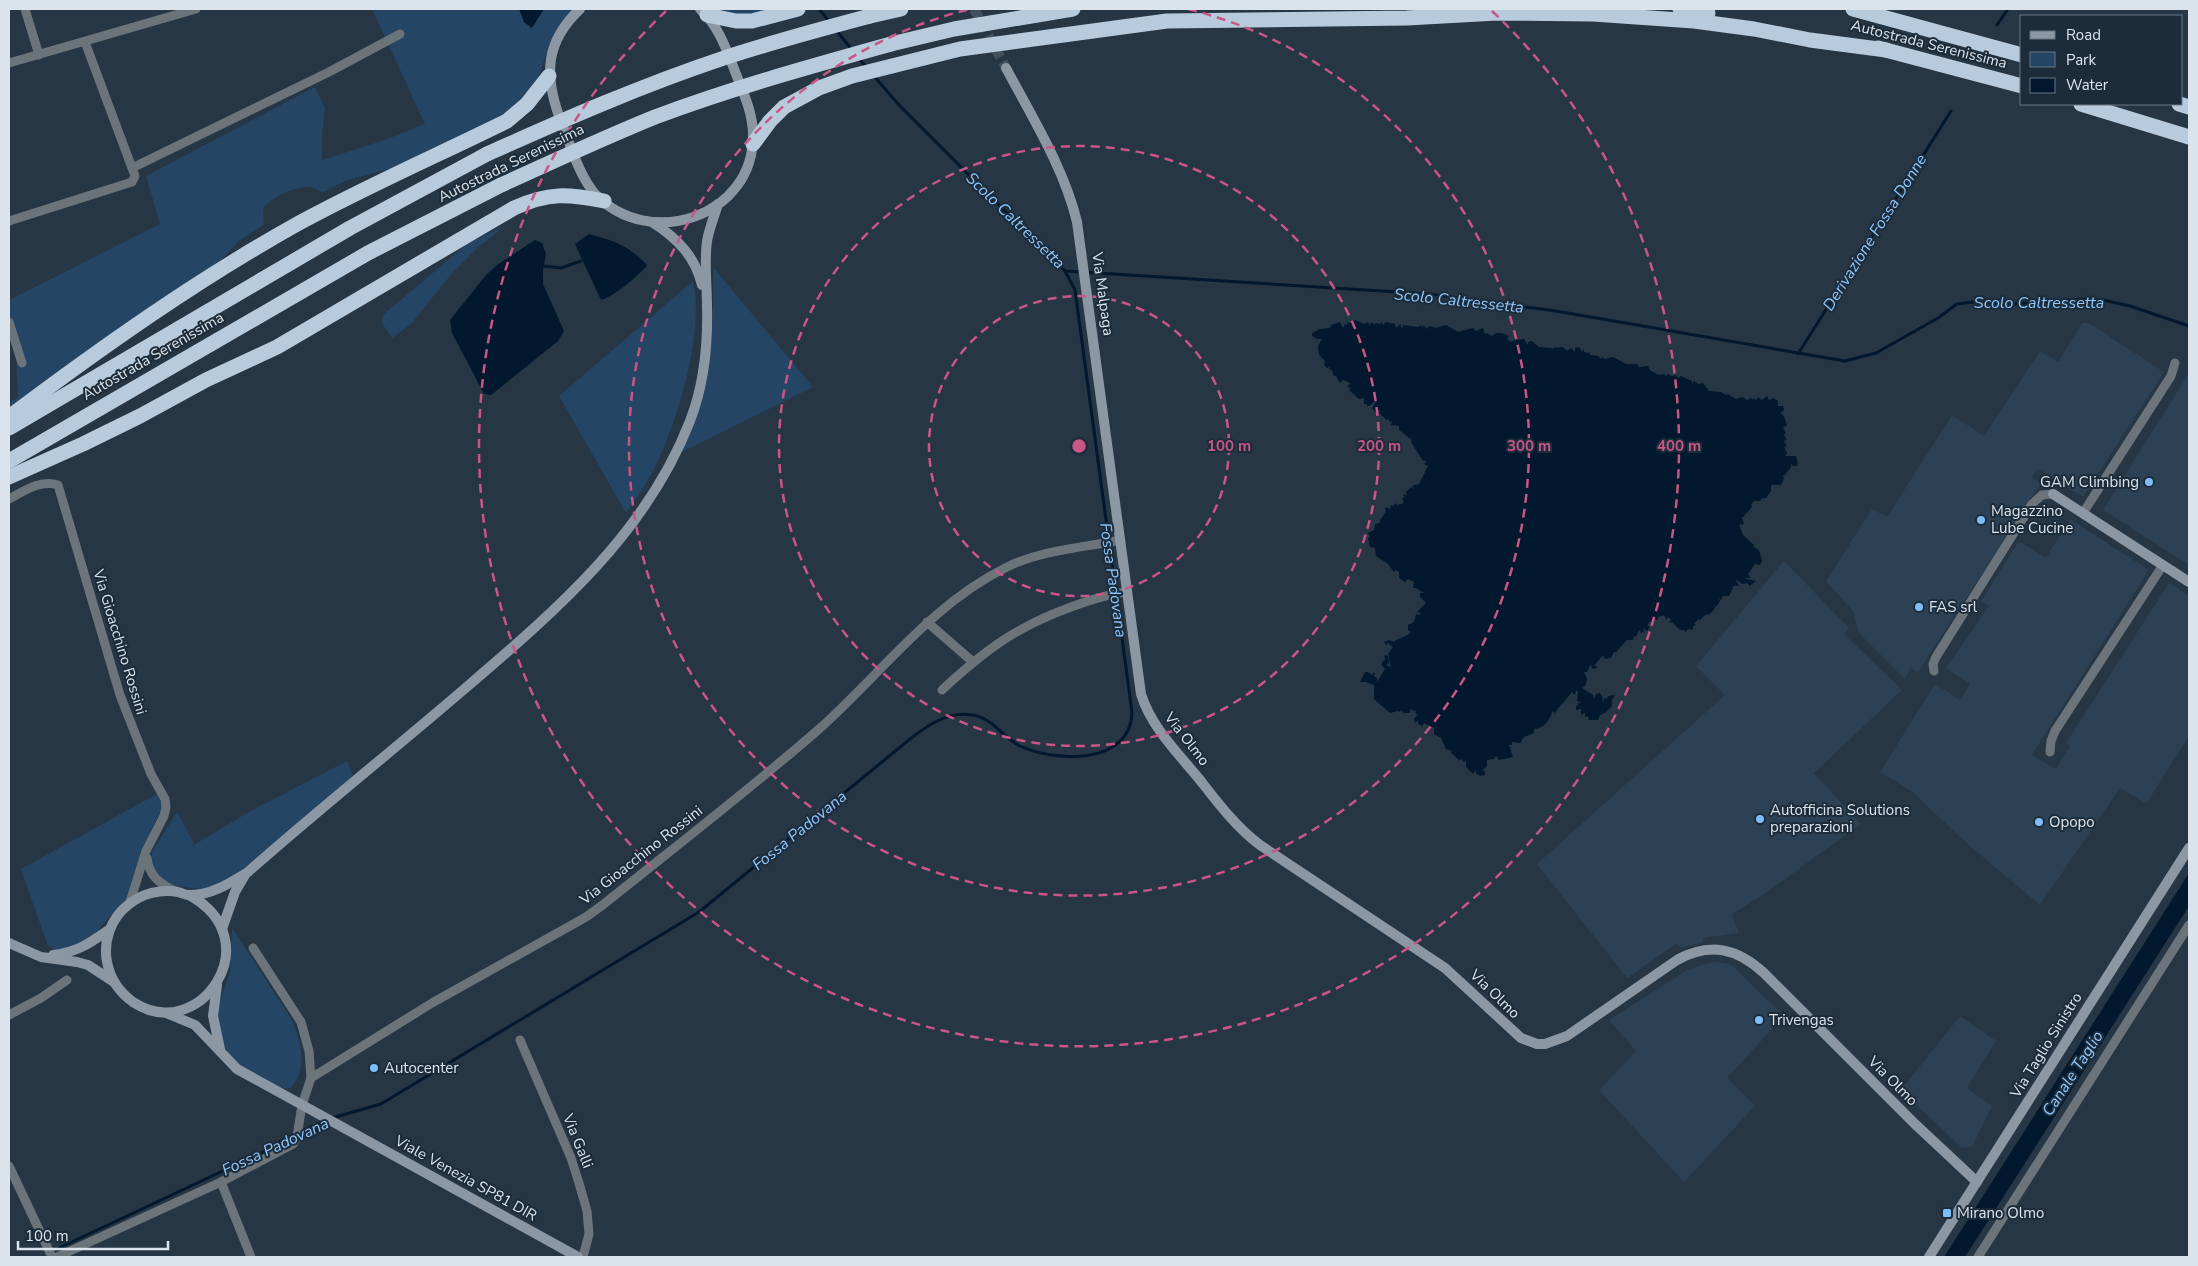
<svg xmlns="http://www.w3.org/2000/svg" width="2198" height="1266" font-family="'Nunito Sans',sans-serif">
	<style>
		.built { fill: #2c4154 }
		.green { fill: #244564 }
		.water { fill: #01182e }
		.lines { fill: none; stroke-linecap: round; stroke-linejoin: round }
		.stream { stroke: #01182e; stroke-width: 3 }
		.secondary-tunnel { stroke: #42505d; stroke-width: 10; stroke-dasharray: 10 5; stroke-linecap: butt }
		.street { stroke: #6c747b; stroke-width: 9 }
		.secondary { stroke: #8b97a3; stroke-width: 10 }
		.highway { stroke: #b8cbdd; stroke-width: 15 }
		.highway-bridge { stroke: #b8cbdd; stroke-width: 15 }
		.ring { fill: none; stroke: #ca5587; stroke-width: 2.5; stroke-dasharray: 9 6 }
		.poi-dot { fill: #7dbef9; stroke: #1d2c3a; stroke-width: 2 }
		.labels { text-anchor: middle; stroke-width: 4; stroke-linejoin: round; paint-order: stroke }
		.street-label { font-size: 15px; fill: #dbe4ed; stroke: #1d2c3a }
		.poi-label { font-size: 15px; fill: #dbe4ed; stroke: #1d2c3a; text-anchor: start }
		.water-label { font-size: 16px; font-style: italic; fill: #8fc7fc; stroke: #1d2c3a }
		.centre { fill: #ca5587; stroke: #1d2c3a; stroke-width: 2.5 }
		.ring-label { font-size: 15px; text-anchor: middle; font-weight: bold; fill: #ca5587; stroke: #1d2c3a; stroke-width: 4; stroke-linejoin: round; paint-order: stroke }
	</style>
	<rect width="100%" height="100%" fill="#273644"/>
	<g class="built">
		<path d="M2082 323H2089L2164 372 2083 497 2038 469 2032 477 2041 483 1918 672 1910 668 1905 679 1859 633 1853 611 1826 581 1872 509 1887 517 1952 415 1984 436 2040 351 2058 362Z"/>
		<path d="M2189 373V565L2103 510Z"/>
		<path d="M2070 519 2149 570 2032 755 2056 769 2070 746 2066 743 2169 583 2189 596V736L2146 804 2120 788 2040 905 1971 847 1911 791 1880 772 1935 684 1960 700 1970 684 1946 668 1989 606 1981 601 2019 541 2046 558Z"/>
		<path d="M1784 561 1849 628 1844 634 1902 690 1814 773 1861 824 1760 897 1732 914 1739 933 1703 938V942L1682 948 1676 944 1627 978 1537 864 1725 695 1696 666Z"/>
		<path d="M1713 962 1726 963 1734 967 1784 1016 1727 1078 1755 1106 1684 1182 1599 1090 1636 1051 1609 1020 1689 969Z"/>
		<path d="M1960 1016 1996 1041 1967 1088 1992 1106 1972 1147 1962 1148 1901 1090Z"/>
	</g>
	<g class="green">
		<path d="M372 9H574C542 41 547 71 524 107L401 166 348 180 323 192C318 191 316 188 312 187 299 185 267 198 263 210L264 225 240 240 218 263 9 411V402L18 398 16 353 9 339V300L160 224 146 176 315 87 325 108 322 135V160L382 141 425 124Z"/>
		<path d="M708 9H799L761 18Z"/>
		<path d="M506 225 476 249 453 272 411 324 392 338 382 323 383 315 468 243Z"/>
		<path d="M713 267 813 387 682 452C709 394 715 329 713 267Z"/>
		<path d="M693 281C705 332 677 424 653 471 646 485 635 499 626 513L559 396Z"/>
		<path d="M347 761 353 776 247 867 214 888 200 889 168 885 155 874 151 859 153 850 177 812 194 843 192 846 247 813Z"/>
		<path d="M157 794 162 804 160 812 141 852 128 899 116 909 90 940 79 946 56 950 48 946 21 869Z"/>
		<path d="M232 928 290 1017C301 1040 309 1067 291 1088L279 1089 239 1067 232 1059 219 1036 216 1013 230 971Z"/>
	</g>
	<g class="water">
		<path d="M519 9H544L532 28 524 22Z"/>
		<path d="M589 234C617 242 626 244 647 265 640 275 613 297 601 300L575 244Z"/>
		<path d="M535 240 542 243 546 254 543 270V284L564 331 558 341 491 395 484 394 452 333 450 320 486 275 497 265Z"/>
		<path d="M1355 320 1364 324 1368 322 1370 326 1371 322 1375 325V323L1380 324 1382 322 1383 325 1386 322 1395 324 1396 328 1401 324V327L1403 329V325L1418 327 1422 325V328L1424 325 1427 329 1429 326 1436 328 1446 325 1458 332 1473 328 1476 331 1483 328 1485 334 1487 333 1492 336 1496 333H1502L1509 336 1507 339 1511 342 1515 340V343L1516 340 1524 339 1528 345V342L1532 341 1539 347 1552 348V350L1553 348 1563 347 1567 351 1571 348 1575 352V348L1579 347 1582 352 1584 349V352L1590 353V355L1599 356 1600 359 1603 357 1604 359 1613 357 1626 364H1637L1639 367 1648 366 1650 370 1658 375 1665 374 1666 377 1668 374 1672 376 1676 375 1678 378 1681 376 1692 381V384L1694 381 1698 384 1703 383 1709 391 1721 392 1726 395 1728 394 1736 399 1743 397 1747 400 1752 398V401L1753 398 1756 400 1758 397 1762 400 1767 396 1769 400 1773 398 1778 401V406H1783L1784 410 1780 413 1784 416 1787 426 1783 427 1786 433 1784 435 1787 440 1784 441 1787 446 1784 447 1787 453 1785 456H1796L1798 463 1797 466H1793L1791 463V467L1785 475H1783L1784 478 1781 485H1771V491L1766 498H1762L1760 501H1754L1751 504 1752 507 1742 518 1744 524 1739 525 1743 535 1754 545 1753 547 1759 550 1762 561 1760 565 1755 564 1751 570H1749L1751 571 1748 573 1750 578H1743L1756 581 1750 586 1747 583 1743 584 1735 579 1739 586H1732L1733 588 1729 596H1723L1721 600 1719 598 1720 601 1716 607 1714 604 1715 608 1710 614 1705 615 1700 620 1697 618 1698 620 1694 623 1696 625 1693 626V630L1688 629 1686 632 1684 630H1680L1672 622 1668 623 1671 620 1669 617 1666 619 1664 615 1658 617V620L1653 619 1654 623 1650 622 1647 625 1650 627 1647 631 1643 628 1644 632 1641 633 1639 630 1636 637 1634 636 1633 640H1627L1616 652H1614L1611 658 1605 659 1603 655 1594 666H1597V668L1593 669 1590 665 1587 672H1584L1587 679 1585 686 1582 688 1593 695 1594 699 1596 694 1600 693 1603 698 1602 703 1605 698 1607 699 1608 696 1615 695 1612 700V706L1605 713 1600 715 1598 720H1589L1588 716 1585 717V713L1581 715V709L1576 710V705L1578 706V703H1582L1577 701 1578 692 1576 690 1575 695 1572 692C1567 699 1560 705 1555 713L1552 711C1551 719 1544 729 1534 729V733L1524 737 1520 743 1512 742V745H1509L1513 757 1499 760 1496 756 1494 759 1487 760V766L1482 771H1485V775L1480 776 1476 773V770L1473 774 1466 767V761L1463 762 1462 759 1459 760 1451 753 1452 751 1446 749 1441 738 1434 734V728L1424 723 1422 726 1418 724V720L1415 723 1414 719 1417 715 1415 712 1417 710 1414 711 1410 709V713H1404L1401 710 1400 712 1398 711 1390 713 1374 699V685L1366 682H1360L1365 672H1368L1372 675 1373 673H1375L1374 676 1377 678V682L1385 669 1381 664 1385 659 1384 655 1388 656 1389 663 1386 665 1391 667 1388 654 1393 647 1388 643 1386 645 1384 642 1389 640 1394 642C1399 637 1405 638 1411 632L1408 630V625L1414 622 1416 614 1420 615 1421 613 1417 612 1426 603 1420 597V593H1424L1416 588H1413L1414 582 1408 579 1405 582 1399 578V572L1396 570 1394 572 1388 564 1376 556 1375 548 1370 547 1368 538 1370 537 1368 533 1374 530 1375 524 1380 523V520L1386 512 1385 507 1390 509 1391 505 1394 506 1395 503 1397 505 1404 503 1402 498 1405 497 1403 495 1404 494 1407 496 1406 492 1411 487 1414 489 1412 486 1419 484 1428 466 1424 464 1427 461H1423L1411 442 1412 440 1399 430V426L1391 425 1392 421 1390 422 1388 419 1387 420 1379 413 1380 411 1379 410 1375 412 1372 408 1377 400 1367 407V404H1364V398L1359 399 1349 390 1351 388 1347 387 1350 383 1343 380 1340 383 1336 376 1333 375 1332 370 1329 369 1330 367 1327 368 1324 365 1325 361 1319 355 1318 346 1322 339H1317L1312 336V333L1320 329 1330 328 1331 325 1340 322 1343 328 1345 324 1348 325 1347 322 1350 323Z"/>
		<path d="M2189 873V906L1965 1257H1944Z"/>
	</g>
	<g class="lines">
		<g class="stream">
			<path d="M819 9 829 21"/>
			<path d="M1997 25 2008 9"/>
			<path d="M836 30 853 51"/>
			<path d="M858 57 867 68"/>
			<path d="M873 75 899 105 1065 271 1429 294 1556 311 1845 361 1876 353 1938 318 1957 304 1973 302 2014 304 2084 299 2103 300 2130 306 2189 326"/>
			<path d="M544 266 561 268 581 261"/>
			<path d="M1798 354 1951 111"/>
			<path d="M332 1118 381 1104 699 912 910 739C928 725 948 711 972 715 993 718 1002 737 1020 746 1054 762 1131 766 1132 712L1075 290 1065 271"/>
			<path d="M59 1248 263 1152 286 1138 324 1121"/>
		</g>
		<path class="secondary-tunnel" d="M974 9 1006 68"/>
		<g class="street">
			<path d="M25 9 39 55"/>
			<path d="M9 63 196 9"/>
			<path d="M132 168 329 72 400 34"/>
			<path d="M9 221 132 182 135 176 85 42"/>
			<path d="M9 322 22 363"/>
			<path d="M9 499C24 491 41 479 58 485L120 695 151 774 165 799 166 807 164 816 146 851 130 902"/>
			<path d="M2083 513 2171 376 2175 363"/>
			<path d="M927 622 973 662"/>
			<path d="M1934 671 1933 664 1936 657 2032 504 2042 495 2053 494"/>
			<path d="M942 690C985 650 1016 627 1071 607 1090 600 1108 594 1127 592"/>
			<path d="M2050 752 2051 741 2055 731 2163 565"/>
			<path d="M147 858C149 876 160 884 175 891"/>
			<path d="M253 948 301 1022 309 1051 311 1078"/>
			<path d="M9 1015 41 998 67 980"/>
			<path d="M520 1040 571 1158 579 1183 587 1211 589 1234 583 1257"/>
			<path d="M9 1166 52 1257"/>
			<path d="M221 1182 251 1257"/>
			<path d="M57 1257 221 1182 293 1144 297 1137 302 1105 311 1078 432 1003 586 917 604 904C675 847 749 790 818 730 880 675 931 604 1007 567 1041 550 1082 548 1120 540"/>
			<path d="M1978 1257 2189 925"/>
		</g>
		<g class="secondary">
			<path d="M580 9C545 42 544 75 560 119 570 143 578 174 595 194 649 251 754 217 753 135 753 114 744 94 736 74 727 51 719 26 700 9"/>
			<path d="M1006 68C1032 117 1064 168 1077 222L1141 694C1151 727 1178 753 1200 780 1218 803 1236 827 1260 845L1445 968 1521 1038 1537 1044H1545L1567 1036 1677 960C1710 942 1737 948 1764 973L1915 1124 1977 1182"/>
			<path d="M652 222C677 238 695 256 702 285"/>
			<path d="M2053 494 2189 582"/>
			<path d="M189 895C272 940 199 1046 133 1002 119 992 110 978 107 962 103 941 111 918 128 905 142 893 161 889 178 892 182 893 185 895 189 895 210 896 230 883 248 872 318 810 391 752 462 691 553 613 646 535 690 421 704 385 708 343 707 306 707 285 704 262 707 241 709 229 714 217 718 204"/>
			<path d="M222 929 235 892 245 875"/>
			<path d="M9 943 41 957 77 962 88 965 114 982"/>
			<path d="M53 955C78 952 90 943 110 929"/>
			<path d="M217 985 213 1016 220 1049"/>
			<path d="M166 1013 195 1025 237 1069 578 1257"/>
			<path d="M1929 1257 2189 848"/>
		</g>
		<g class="highway">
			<path d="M1680 9 1708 13"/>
			<path d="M1853 9 2022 55"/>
			<path d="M707 15 736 21H752L798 9"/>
			<path d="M870 16 901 9"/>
			<path d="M891 44 954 29 1073 9"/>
			<path d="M1878 48 2022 86"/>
			<path d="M2081 104 2189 137"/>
			<path d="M2179 104 2189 107"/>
			<path d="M753 144 770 121 784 107 819 88 852 76 960 49 1167 21 1407 18 1497 13 1593 14 1694 21 1754 29 1810 40 1886 50"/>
			<path d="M9 417C102 347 197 280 299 223 367 186 438 155 507 121L527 104 549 76"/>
			<path d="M9 428 350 228 487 154"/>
			<path d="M9 461 368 253 501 185"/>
			<path d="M9 477 83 444 140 416 206 380 277 347 514 208C549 192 568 194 604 201"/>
		</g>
		<g class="highway-bridge">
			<path d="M487 154C565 119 643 85 724 58 772 42 821 29 870 16"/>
			<path d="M501 185C552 162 603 138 655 117 732 88 812 66 891 44"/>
		</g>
	</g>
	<g class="ring">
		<circle cx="1079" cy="446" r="150"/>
		<circle cx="1079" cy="446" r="300"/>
		<path d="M1188 9A450 450 0 1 1 970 9"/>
		<path d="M1492 11A600 600 0 1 1 666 11"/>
	</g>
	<g class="poi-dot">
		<circle cx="2149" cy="482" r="5"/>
		<circle cx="1981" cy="520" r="5"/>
		<circle cx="1919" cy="607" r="5"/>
		<circle cx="1760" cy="819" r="5"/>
		<circle cx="2039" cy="822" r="5"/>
		<circle cx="1759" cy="1020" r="5"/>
		<circle cx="374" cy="1068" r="5"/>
		<rect x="1942" y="1208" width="10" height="10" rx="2.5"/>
	</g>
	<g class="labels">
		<g class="street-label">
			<text transform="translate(1929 44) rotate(14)" y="5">Autostrada Serenissima</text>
			<text transform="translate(511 163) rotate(-26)" y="5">Autostrada Serenissima</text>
			<text transform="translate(1103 294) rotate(82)" y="5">Via Malpaga</text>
			<text transform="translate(153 356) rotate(-30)" y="5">Autostrada Serenissima</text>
			<text transform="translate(120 642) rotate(73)" y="5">Via Gioacchino Rossini</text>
			<text transform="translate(1187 739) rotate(52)" y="5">Via Olmo</text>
			<text transform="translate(641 855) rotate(-38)" y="5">Via Gioacchino Rossini</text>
			<text transform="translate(1495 994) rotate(44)" y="5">Via Olmo</text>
			<text transform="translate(2046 1045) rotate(-58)" y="5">Via Taglio Sinistro</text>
			<text transform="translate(1893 1081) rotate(45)" y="5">Via Olmo</text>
			<text transform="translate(578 1141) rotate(68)" y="5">Via Galli</text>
			<text transform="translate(466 1178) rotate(29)" y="5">Viale Venezia SP81 DIR</text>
		</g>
		<g class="poi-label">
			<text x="2139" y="487" text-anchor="end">GAM Climbing</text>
			<text x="1991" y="516">Magazzino<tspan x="1991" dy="17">Lube Cucine</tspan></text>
			<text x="1929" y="612">FAS srl</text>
			<text x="1770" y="815">Autofficina Solutions<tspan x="1770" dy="17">preparazioni</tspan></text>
			<text x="2049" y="827">Opopo</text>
			<text x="1769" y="1025">Trivengas</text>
			<text x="384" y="1073">Autocenter</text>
			<text x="1957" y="1218">Mirano Olmo</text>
		</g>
		<g class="water-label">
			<text transform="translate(1016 220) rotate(44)" y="6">Scolo Caltressetta</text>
			<text transform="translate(1874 232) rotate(-58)" y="6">Derivazione Fossa Donne</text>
			<text transform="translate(1459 300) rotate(6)" y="6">Scolo Caltressetta</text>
			<text x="2039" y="308">Scolo Caltressetta</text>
			<text transform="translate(1114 580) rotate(82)" y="6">Fossa Padovana</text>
			<text transform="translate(799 830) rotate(-39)" y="6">Fossa Padovana</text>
			<text transform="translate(2072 1073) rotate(-57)" y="6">Canale Taglio</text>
			<text transform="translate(275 1146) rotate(-25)" y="6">Fossa Padovana</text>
		</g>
	</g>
	<circle cx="1079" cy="446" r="8" class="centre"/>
	<g class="ring-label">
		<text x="1229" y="451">100 m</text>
		<text x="1379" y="451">200 m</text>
		<text x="1529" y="451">300 m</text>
		<text x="1679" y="451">400 m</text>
	</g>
	<rect width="2198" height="1266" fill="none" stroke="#dbe4ed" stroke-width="20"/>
	<rect x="2020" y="15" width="162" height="90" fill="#1d2c3a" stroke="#697682"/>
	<rect x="2030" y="31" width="25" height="8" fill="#8b97a3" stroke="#697682"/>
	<text x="2066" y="40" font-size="15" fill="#dbe4ed">Road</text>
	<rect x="2030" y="52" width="25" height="15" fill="#244564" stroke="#697682"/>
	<text x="2066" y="65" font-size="15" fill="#dbe4ed">Park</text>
	<rect x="2030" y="78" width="25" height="15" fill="#01182e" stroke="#697682"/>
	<text x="2066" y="90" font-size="15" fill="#dbe4ed">Water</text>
	<path d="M18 1241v8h150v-8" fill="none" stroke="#dbe4ed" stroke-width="2.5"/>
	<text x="25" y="1241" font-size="15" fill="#dbe4ed" stroke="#1d2c3a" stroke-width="4" paint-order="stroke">100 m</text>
</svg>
